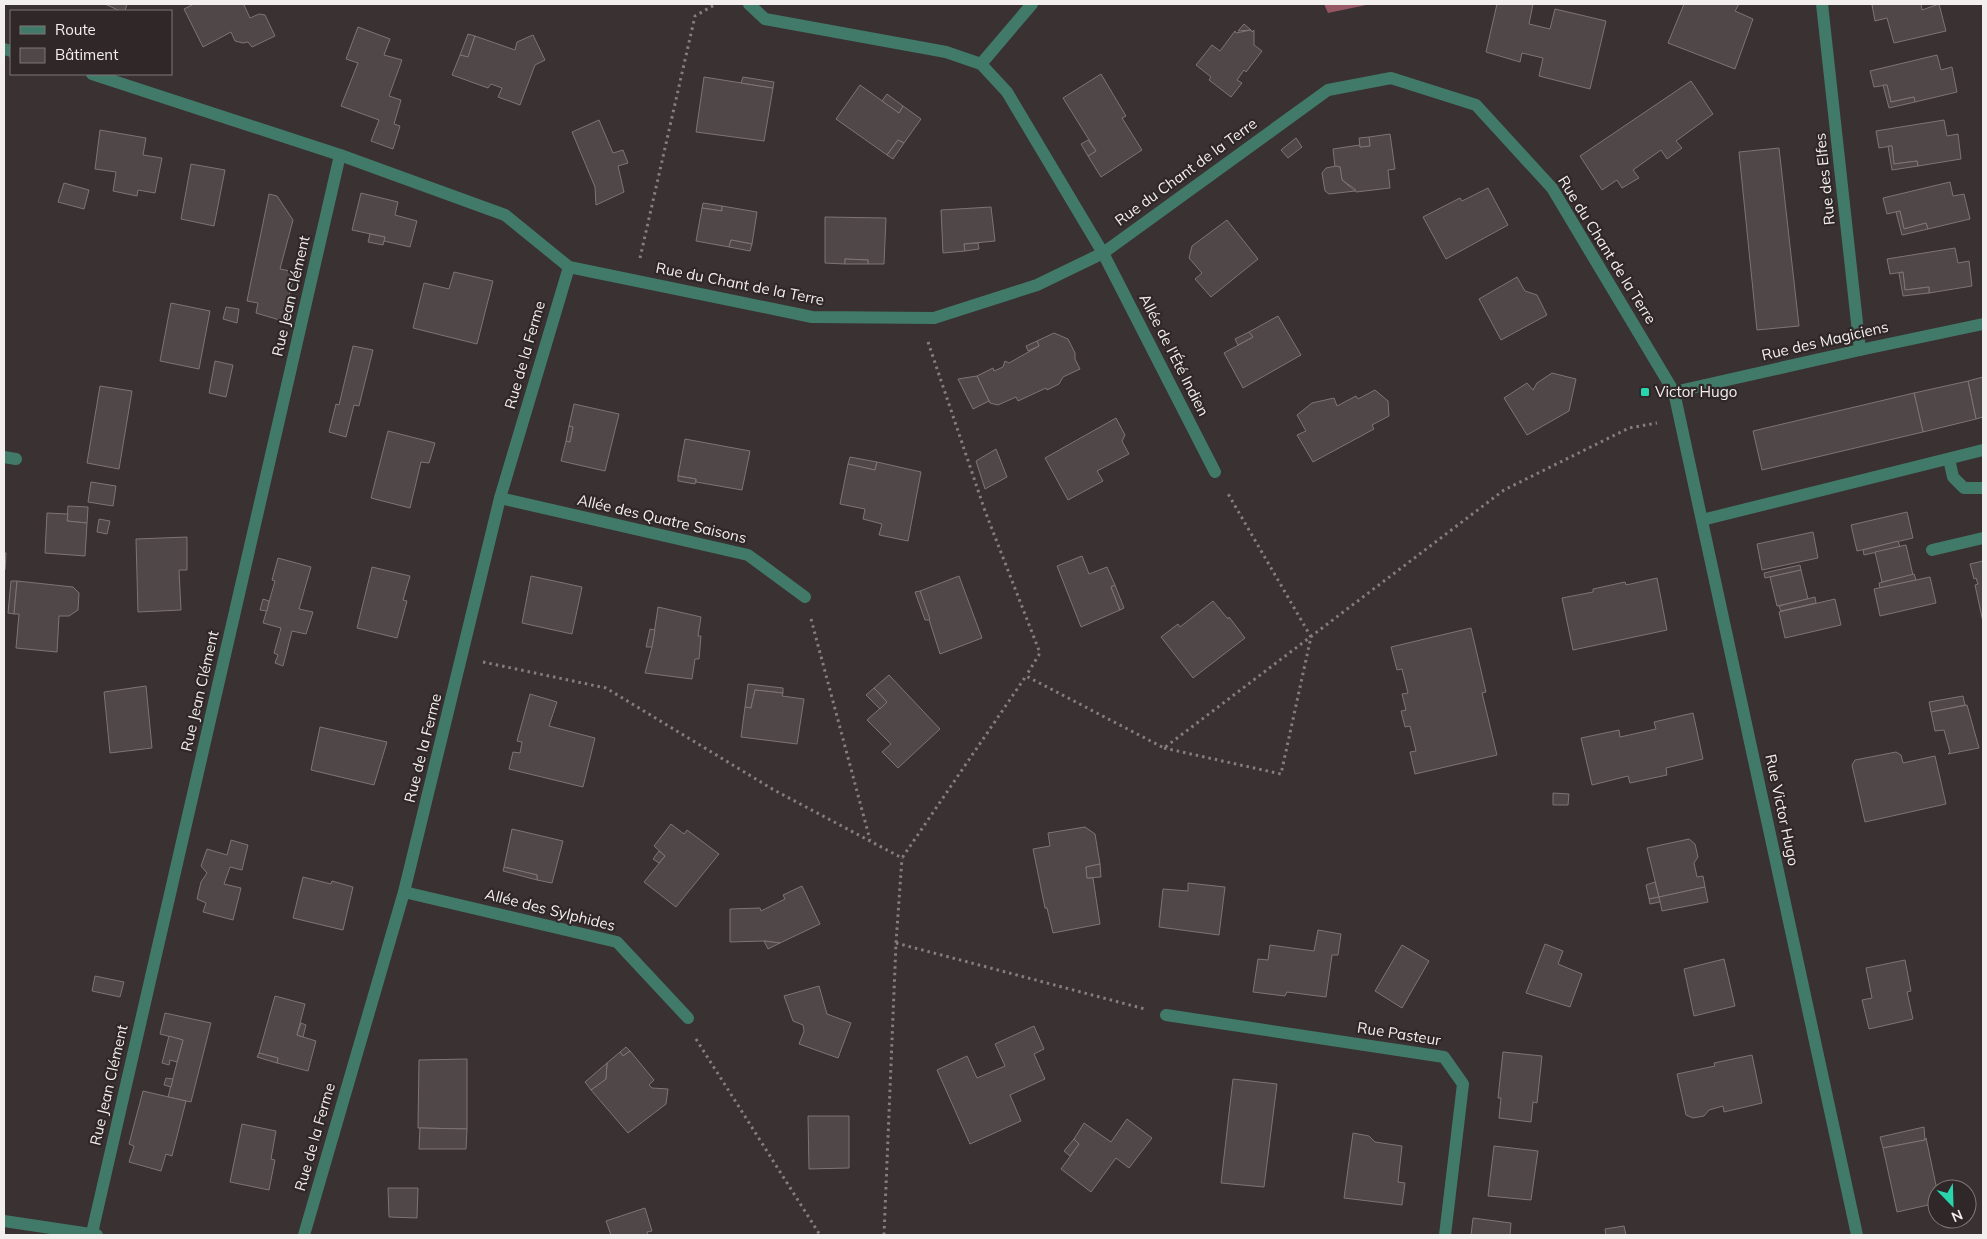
<svg xmlns="http://www.w3.org/2000/svg" width="1987" height="1239" font-family="Mulish,sans-serif">
	<style>
		.forest { fill: #955563 }
		.building { fill: #504748; stroke: #7e7476 }
		.lines { fill: none; stroke-linecap: round; stroke-linejoin: round }
		.path { stroke: #857e7e; stroke-width: 3; stroke-dasharray: 2.5 4; stroke-linecap: butt }
		.minor { stroke: #417a68; stroke-width: 12 }
		.poi-dot { fill: #29d5ac; stroke: #2f2728; stroke-width: 2 }
		.labels { text-anchor: middle; stroke-width: 4.5; stroke-linejoin: round; paint-order: stroke }
		.street-label { font-size: 15px; fill: #f4efef; stroke: #2f2728 }
		.poi-label { font-size: 15px; fill: #f4efef; stroke: #2f2728; text-anchor: start }
	</style>
	<rect width="100%" height="100%" fill="#393132"/>
	<path class="forest" d="M1324 4H1371L1328 13Z"/>
	<g class="building">
		<path d="M105 4H127L125 11H120Z"/>
		<path d="M194 4H246L244 5 250 18 259 14 265 15 275 36 252 47 248 42 243 43 235 41 231 32 203 47 184 9Z"/>
		<path d="M1497 4H1533L1529 24 1550 29 1555 9 1606 21 1590 89 1539 76 1543 58 1522 53 1520 62 1486 52Z"/>
		<path d="M1684 4H1739L1735 11 1753 19 1735 69 1668 43Z"/>
		<path d="M1877 4H1921L1922 10 1939 4 1946 31 1894 43 1887 18 1875 21 1872 5Z"/>
		<path d="M1244 24 1251 30 1238 31Z"/>
		<path d="M358 27 390 39 384 55 402 60 389 96 401 100 394 124 400 126 393 149 371 141 379 120 341 106 358 63 346 59Z"/>
		<path d="M1251 30 1252 32 1254 30V45L1262 51 1246 72 1244 70 1237 80 1242 83 1231 97 1209 80 1211 77 1196 65 1212 45 1220 51 1235 31 1236 33Z"/>
		<path d="M468 34 475 36 468 57 460 55Z"/>
		<path d="M533 35 545 60 535 65 520 105 498 97 502 88 491 84 488 88 452 75 460 55 468 57 475 36 515 50 517 42Z"/>
		<path d="M1937 55 1941 70 1952 67 1957 92 1915 102 1914 97 1891 102 1887 85 1874 87 1870 71Z"/>
		<path d="M1101 74 1126 116 1122 118 1142 150 1101 177 1088 156 1096 151 1063 98Z"/>
		<path d="M704 77 773 88 764 141 696 132Z"/>
		<path d="M743 77 774 82 773 88 741 83Z"/>
		<path d="M1691 81 1713 114 1676 141 1682 148 1667 159 1661 150 1633 170 1639 178 1622 188 1617 180 1602 190 1580 156Z"/>
		<path d="M860 85 899 113 903 106 921 119 904 143 898 140 887 155 836 119Z"/>
		<path d="M1883 85H1887L1891 102 1914 97 1915 102 1889 108Z"/>
		<path d="M887 94 903 106 899 113 882 101Z"/>
		<path d="M599 120 613 153 623 150 628 163 618 166 624 192 596 205 595 187 572 132Z"/>
		<path d="M1944 120 1947 136 1958 134 1961 159 1918 166 1917 161 1894 164 1892 146 1879 148 1876 131Z"/>
		<path d="M100 130 146 138 143 155 162 158 155 193 138 190 137 196 113 191 116 172 95 169Z"/>
		<path d="M1390 134 1395 169 1388 170 1390 188 1356 192 1355 189 1342 180 1340 167H1335L1333 149 1360 145V147L1370 146 1369 137Z"/>
		<path d="M1369 137 1370 146 1360 147 1359 138Z"/>
		<path d="M1296 138 1302 147 1288 158 1281 150Z"/>
		<path d="M898 140 904 143 893 159 887 155Z"/>
		<path d="M1088 140 1096 151 1088 156 1081 144Z"/>
		<path d="M1888 146H1892L1894 164 1917 161 1918 166 1892 170Z"/>
		<path d="M1779 148 1799 326 1757 330 1739 152Z"/>
		<path d="M191 164 225 170 214 226 181 219Z"/>
		<path d="M1336 166 1340 167 1342 180 1355 191 1329 194 1325 191 1322 173 1326 168Z"/>
		<path d="M1950 182 1953 196 1964 194 1970 219 1928 229 1926 223 1904 229 1900 211 1887 214 1883 198Z"/>
		<path d="M64 183 89 190 84 209 58 202Z"/>
		<path d="M1488 188 1508 225 1446 259 1423 217 1460 198 1462 201Z"/>
		<path d="M361 193 398 202 395 215 417 221 410 247 384 241 385 237 352 230Z"/>
		<path d="M269 194 277 196 293 220 280 269 295 272 283 321 256 313 258 303 247 301Z"/>
		<path d="M703 203 722 206V211L702 208Z"/>
		<path d="M722 206 757 212 752 244 731 240 729 247 696 241 702 208 722 211Z"/>
		<path d="M991 207 995 241 964 244 965 251 943 253 941 210Z"/>
		<path d="M1900 211 1904 229 1926 223 1928 229 1902 235 1896 212Z"/>
		<path d="M825 217 886 218 884 264H868V260L845 259V264L825 263Z"/>
		<path d="M1227 220 1258 259 1211 297 1195 279 1202 273 1189 258 1192 246Z"/>
		<path d="M370 234 385 237 383 245 368 242Z"/>
		<path d="M731 240 752 244 750 251 729 247Z"/>
		<path d="M978 243 979 249 965 251 964 244Z"/>
		<path d="M1955 248 1958 263 1969 261 1972 286 1929 293V287L1905 290 1903 272 1890 274 1887 259Z"/>
		<path d="M845 259 868 260V264H845Z"/>
		<path d="M454 272 493 281 477 344 413 328 424 283 449 289Z"/>
		<path d="M1903 272 1905 290 1929 287V293L1903 296 1899 273Z"/>
		<path d="M1517 277 1525 291 1537 295 1547 315 1501 340 1479 299Z"/>
		<path d="M171 303 210 311 199 369 160 361Z"/>
		<path d="M226 307 239 309 237 323 223 319Z"/>
		<path d="M1278 316 1301 355 1243 388 1224 353 1253 337 1249 332Z"/>
		<path d="M1249 332 1253 337 1238 345 1235 339Z"/>
		<path d="M1054 333 1068 339 1075 353V359L1080 369 1063 377 1059 384 1047 390 1046 388 1018 401 1016 397 998 405 990 403 977 376 993 368 994 371 1003 367 1005 361 1009 363 1039 346 1037 341Z"/>
		<path d="M1037 341 1039 346 1028 351 1026 346Z"/>
		<path d="M353 346 373 350 359 406 354 405 346 437 329 432 336 404 339 405Z"/>
		<path d="M215 361 233 365 226 397 209 393Z"/>
		<path d="M1552 373 1576 379 1569 411 1527 435 1504 398 1527 383 1533 390 1537 383Z"/>
		<path d="M977 376 989 401 973 409 958 379Z"/>
		<path d="M1983 377V417L1976 419 1968 381Z"/>
		<path d="M1968 381 1976 419 1923 432 1914 393Z"/>
		<path d="M100 386 132 391 119 469 87 463Z"/>
		<path d="M1375 390 1388 401 1389 416 1372 425 1374 429 1313 462 1297 435 1306 431 1297 415 1312 403 1334 398 1337 406 1356 396 1358 399Z"/>
		<path d="M1914 393 1923 432 1762 470 1753 431Z"/>
		<path d="M574 404 619 414 605 471 561 461 566 441 570 442 573 427 569 426Z"/>
		<path d="M1116 418 1125 435 1122 441 1129 454 1097 471 1103 481 1068 500 1045 458Z"/>
		<path d="M569 426 573 427 570 442 566 441Z"/>
		<path d="M388 431 435 443 429 463 421 462 410 508 371 498Z"/>
		<path d="M685 439 750 451 742 490 696 482V479L678 476Z"/>
		<path d="M996 449 1007 477 985 489 976 461Z"/>
		<path d="M850 457 877 462 875 470 848 464Z"/>
		<path d="M877 462 921 472 908 541 879 535 882 524 863 519 865 509 840 504 848 464 875 470Z"/>
		<path d="M678 476 696 479 695 484 678 481Z"/>
		<path d="M91 482 116 486 113 506 88 502Z"/>
		<path d="M68 506 88 507 87 523 67 521Z"/>
		<path d="M1907 512 1913 538 1857 551 1851 525Z"/>
		<path d="M47 513 68 514 67 521 87 523 85 556 45 553Z"/>
		<path d="M99 519 110 521 107 534 97 532Z"/>
		<path d="M1813 532 1818 558 1762 570 1757 544Z"/>
		<path d="M187 537V570H179L181 610 138 612 136 539Z"/>
		<path d="M1898 541 1900 547 1864 555 1863 550Z"/>
		<path d="M1906 545 1913 575 1882 582 1875 552Z"/>
		<path d="M4 553H6L5 570H4Z"/>
		<path d="M1082 556 1089 574 1107 567 1115 585 1111 587 1120 610 1081 627 1057 566Z"/>
		<path d="M278 558 311 567 299 609 313 612 306 634 292 631 283 666 275 663 278 655 274 653 281 628 263 623 275 581 272 580Z"/>
		<path d="M1983 561V622L1975 585 1978 584 1976 578 1974 579 1970 564Z"/>
		<path d="M1800 565 1801 570 1765 578 1764 573Z"/>
		<path d="M372 567 410 576 403 600 407 601 397 638 357 628Z"/>
		<path d="M1801 570 1808 599 1777 606 1770 577Z"/>
		<path d="M1914 574 1916 580 1880 588 1879 583Z"/>
		<path d="M531 576 582 587 572 634 522 623Z"/>
		<path d="M959 576 982 638 940 654 920 591Z"/>
		<path d="M1930 577 1936 603 1880 616 1874 589Z"/>
		<path d="M1657 578 1667 630 1573 650 1562 598 1593 592V589L1625 582 1626 585Z"/>
		<path d="M11 581H17L14 614 8 613Z"/>
		<path d="M17 581 73 587 79 593 78 610 69 616H59L57 652 16 648 19 614H14Z"/>
		<path d="M1115 585 1124 608 1120 610 1111 587Z"/>
		<path d="M920 591 930 619 928 620H925L915 592Z"/>
		<path d="M1815 597 1816 603 1781 611 1779 606Z"/>
		<path d="M263 599 269 601 267 611 260 610Z"/>
		<path d="M1835 599 1841 625 1785 638 1779 612Z"/>
		<path d="M1213 601 1228 619 1229 617 1245 638 1193 678 1161 637 1178 624 1180 627Z"/>
		<path d="M658 607 701 617 698 636H701L699 659H695L692 679 645 673 652 647Z"/>
		<path d="M1471 628 1486 692 1482 693 1497 755 1415 774 1410 752 1416 751 1410 726 1405 727 1401 711 1406 710 1402 694 1408 693 1402 669 1397 670 1391 647Z"/>
		<path d="M650 629 655 630 652 647H646Z"/>
		<path d="M889 675 940 729 898 768 882 752 891 744 867 720 887 702 874 688Z"/>
		<path d="M748 684 783 688V693L755 690 751 708 745 707Z"/>
		<path d="M146 686 152 748 110 753 104 692Z"/>
		<path d="M874 688 887 702 880 709 866 695Z"/>
		<path d="M755 690 783 693 782 696 804 699 797 744 741 737 745 707 751 708Z"/>
		<path d="M530 694 557 702 549 726 595 738 583 787 509 769 513 752 520 753 522 742 517 741Z"/>
		<path d="M1963 696 1965 705 1931 712 1929 702Z"/>
		<path d="M1967 705 1979 748 1948 754 1950 752 1944 730 1935 731 1931 712Z"/>
		<path d="M1693 713 1703 759 1666 768 1667 775 1630 783 1628 776 1592 785 1581 738 1619 730 1620 737 1656 729 1654 722Z"/>
		<path d="M320 727 387 742 374 785 311 770Z"/>
		<path d="M1896 752 1901 755 1903 763 1935 756 1946 804 1865 822 1852 765 1855 760Z"/>
		<path d="M1553 793 1569 794 1568 805H1553Z"/>
		<path d="M671 824 684 834 687 830 719 854 676 907 644 882 665 856 654 846Z"/>
		<path d="M1085 827 1095 834 1100 864 1086 867 1087 878H1093L1100 924 1053 933 1047 908H1045L1033 849 1050 846 1048 833Z"/>
		<path d="M512 829 563 841 552 883 537 880V875L504 867Z"/>
		<path d="M1689 839 1695 844 1698 857 1694 863 1697 877 1703 876 1705 887 1659 897 1647 848Z"/>
		<path d="M231 840 248 845 242 870 230 867 224 884 241 888 233 920 203 912 206 903 197 899 201 882 207 873 201 866 207 849 227 855Z"/>
		<path d="M659 851 665 856 659 863 653 859Z"/>
		<path d="M1100 864 1101 877 1087 878 1086 867Z"/>
		<path d="M504 867 537 875V880L503 871Z"/>
		<path d="M303 877 331 884 332 881 353 887 343 930 293 918Z"/>
		<path d="M1655 882 1659 897 1649 899 1646 885Z"/>
		<path d="M1188 883 1225 887 1219 935 1159 927 1163 889 1188 891Z"/>
		<path d="M802 886 820 924 780 943 764 941 730 942V909L760 908 761 911 785 899 783 895Z"/>
		<path d="M1705 887 1708 902 1662 911 1659 897Z"/>
		<path d="M1659 897 1660 902 1650 904 1649 899Z"/>
		<path d="M1318 930 1341 934 1338 955H1332L1326 997 1287 992 1285 996 1253 992 1258 959 1268 960 1270 945 1314 951Z"/>
		<path d="M764 941 780 943 768 949Z"/>
		<path d="M1545 944 1563 951 1558 964 1582 974 1570 1007 1526 993Z"/>
		<path d="M1402 945 1429 961 1402 1008 1375 991Z"/>
		<path d="M1724 959 1735 1006 1694 1016 1684 969Z"/>
		<path d="M1905 960 1911 991 1907 992 1913 1019 1869 1029 1862 1000 1872 998 1866 968Z"/>
		<path d="M95 976 124 982 120 997 92 991Z"/>
		<path d="M819 986 827 1014 851 1023 838 1058 799 1044 804 1031 803 1025 793 1021 784 996Z"/>
		<path d="M275 996 305 1004 297 1035 316 1041 308 1071 277 1063 278 1058 259 1053Z"/>
		<path d="M165 1013 211 1023 191 1102 168 1097 183 1040 160 1034Z"/>
		<path d="M301 1023 306 1025 303 1037 297 1035Z"/>
		<path d="M1034 1026 1044 1049 1034 1054 1045 1079 1010 1095 1021 1121 970 1144 937 1070 967 1056 977 1078 1005 1066 995 1044Z"/>
		<path d="M169 1036 183 1040 177 1062 170 1060 169 1065 162 1063Z"/>
		<path d="M626 1047 630 1051 623 1056 620 1052Z"/>
		<path d="M630 1051 654 1080 649 1085 652 1088 668 1089 666 1104 628 1133 591 1090 606 1079 607 1063 620 1052 623 1056Z"/>
		<path d="M1503 1052 1542 1056 1537 1103 1533 1102 1531 1122 1499 1118 1501 1098H1498Z"/>
		<path d="M259 1053 278 1058 277 1063 257 1057Z"/>
		<path d="M1752 1055 1762 1103 1724 1112 1723 1106 1709 1110 1704 1116 1693 1118 1686 1115 1677 1074 1715 1066 1714 1063Z"/>
		<path d="M467 1059V1129L418 1128 419 1060Z"/>
		<path d="M607 1063 606 1079 591 1090 585 1082Z"/>
		<path d="M166 1078 173 1079 171 1087 164 1085Z"/>
		<path d="M1233 1079 1277 1084 1264 1187 1221 1183Z"/>
		<path d="M143 1091 186 1101 172 1156 166 1154 161 1171 129 1162 134 1146 129 1144Z"/>
		<path d="M808 1116H849V1168L809 1169Z"/>
		<path d="M1127 1119 1152 1138 1129 1168 1116 1158 1091 1192 1061 1169 1079 1144 1074 1139 1084 1123 1111 1142Z"/>
		<path d="M242 1124 276 1131 271 1159 275 1160 269 1190 230 1182Z"/>
		<path d="M1924 1127 1925 1140 1883 1148 1880 1137Z"/>
		<path d="M420 1128 467 1129 466 1149H419Z"/>
		<path d="M1353 1133 1369 1136 1375 1142 1402 1146 1398 1182 1405 1183 1402 1205 1344 1198Z"/>
		<path d="M1926 1138 1937 1190V1203L1897 1212 1883 1148 1925 1140Z"/>
		<path d="M1074 1139 1079 1144 1070 1156 1064 1151Z"/>
		<path d="M1494 1146 1538 1151 1531 1200 1488 1196Z"/>
		<path d="M388 1188H418L417 1218 389 1217Z"/>
		<path d="M645 1208 652 1231 647 1232 648 1235H611L606 1221Z"/>
		<path d="M1473 1218 1511 1223 1510 1235H1471Z"/>
		<path d="M1624 1226 1626 1235H1606L1605 1229Z"/>
	</g>
	<g class="lines">
		<g class="path">
			<path d="M640 258 695 16 716 4"/>
			<path d="M928 342 985 511 1040 653 1026 676"/>
			<path d="M811 619 870 840"/>
			<path d="M483 662 606 688 774 790 902 858 1026 676 1164 748 1504 490 1629 428 1657 423"/>
			<path d="M1164 748 1281 774 1311 637 1227 492"/>
			<path d="M896 943 1145 1009"/>
			<path d="M696 1039 820 1235"/>
			<path d="M884 1235 896 943 902 858"/>
		</g>
		<g class="minor">
			<path d="M749 4 765 19 946 52 981 64 1007 92 1103 253 1215 472"/>
			<path d="M1822 4 1860 350"/>
			<path d="M4 49 11 51"/>
			<path d="M981 64 1032 4"/>
			<path d="M92 74 340 155 505 215 569 267 812 317 934 318 1037 285 1103 253 1328 90 1391 78 1476 105 1552 188 1674 392 1857 1235"/>
			<path d="M1674 392 1860 350 1983 324"/>
			<path d="M4 457 16 459"/>
			<path d="M1949 459 1953 477 1964 488H1983"/>
			<path d="M500 498 748 555 805 597"/>
			<path d="M1702 520 1983 450"/>
			<path d="M1932 550 1983 538"/>
			<path d="M404 892 617 942 688 1018"/>
			<path d="M1166 1015 1444 1057 1463 1084 1445 1235"/>
			<path d="M4 1221 97 1235"/>
			<path d="M92 1233 340 155"/>
			<path d="M304 1235 404 892 500 498 569 267"/>
		</g>
	</g>
	<rect class="poi-dot" x="1640" y="387" width="10" height="10" rx="2.5"/>
	<g class="labels">
		<g class="street-label">
			<text transform="translate(1186 172) rotate(-36)" y="5">Rue du Chant de la Terre</text>
			<text transform="translate(1825 179) rotate(-96)" y="5">Rue des Elfes</text>
			<text transform="translate(1607 250) rotate(58)" y="5">Rue du Chant de la Terre</text>
			<text transform="translate(740 284) rotate(11)" y="5">Rue du Chant de la Terre</text>
			<text transform="translate(291 296) rotate(-77)" y="5">Rue Jean Clément</text>
			<text transform="translate(1825 341) rotate(-13)" y="5">Rue des Magiciens</text>
			<text transform="translate(525 355) rotate(-74)" y="5">Rue de la Ferme</text>
			<text transform="translate(1174 355) rotate(63)" y="5">Allée de l'Été Indien</text>
			<text transform="translate(662 519) rotate(13)" y="5">Allée des Quatre Saisons</text>
			<text transform="translate(200 691) rotate(-77)" y="5">Rue Jean Clément</text>
			<text transform="translate(423 748) rotate(-76)" y="5">Rue de la Ferme</text>
			<text transform="translate(1782 810) rotate(78)" y="5">Rue Victor Hugo</text>
			<text transform="translate(550 910) rotate(14)" y="5">Allée des Sylphides</text>
			<text transform="translate(1399 1034) rotate(9)" y="5">Rue Pasteur</text>
			<text transform="translate(109 1085) rotate(-77)" y="5">Rue Jean Clément</text>
			<text transform="translate(315 1137) rotate(-74)" y="5">Rue de la Ferme</text>
		</g>
		<g class="poi-label">
			<text x="1655" y="397">Victor Hugo</text>
		</g>
	</g>
	<rect width="1987" height="1239" fill="none" stroke="#f4efef" stroke-width="10"/>
	<rect x="10" y="10" width="162" height="65" fill="#2f2728" stroke="#7e7778"/>
	<rect x="20" y="26" width="25" height="8" fill="#417a68" stroke="#7e7778"/>
	<text x="55" y="35" font-size="15" fill="#f4efef">Route</text>
	<rect x="20" y="48" width="25" height="15" fill="#504748" stroke="#7e7778"/>
	<text x="55" y="60" font-size="15" fill="#f4efef">Bâtiment</text>
	<g transform="translate(1952 1204) rotate(157)"><circle r="24" fill="#2f2728" stroke="#7e7778"/>
	<path d="M0-4L9 19L0 12L-9 19Z" fill="#29d5ac"/>
	<text y="-8" font-size="14" font-weight="bold" text-anchor="middle" fill="#f4efef">N</text>
	</g>
</svg>
